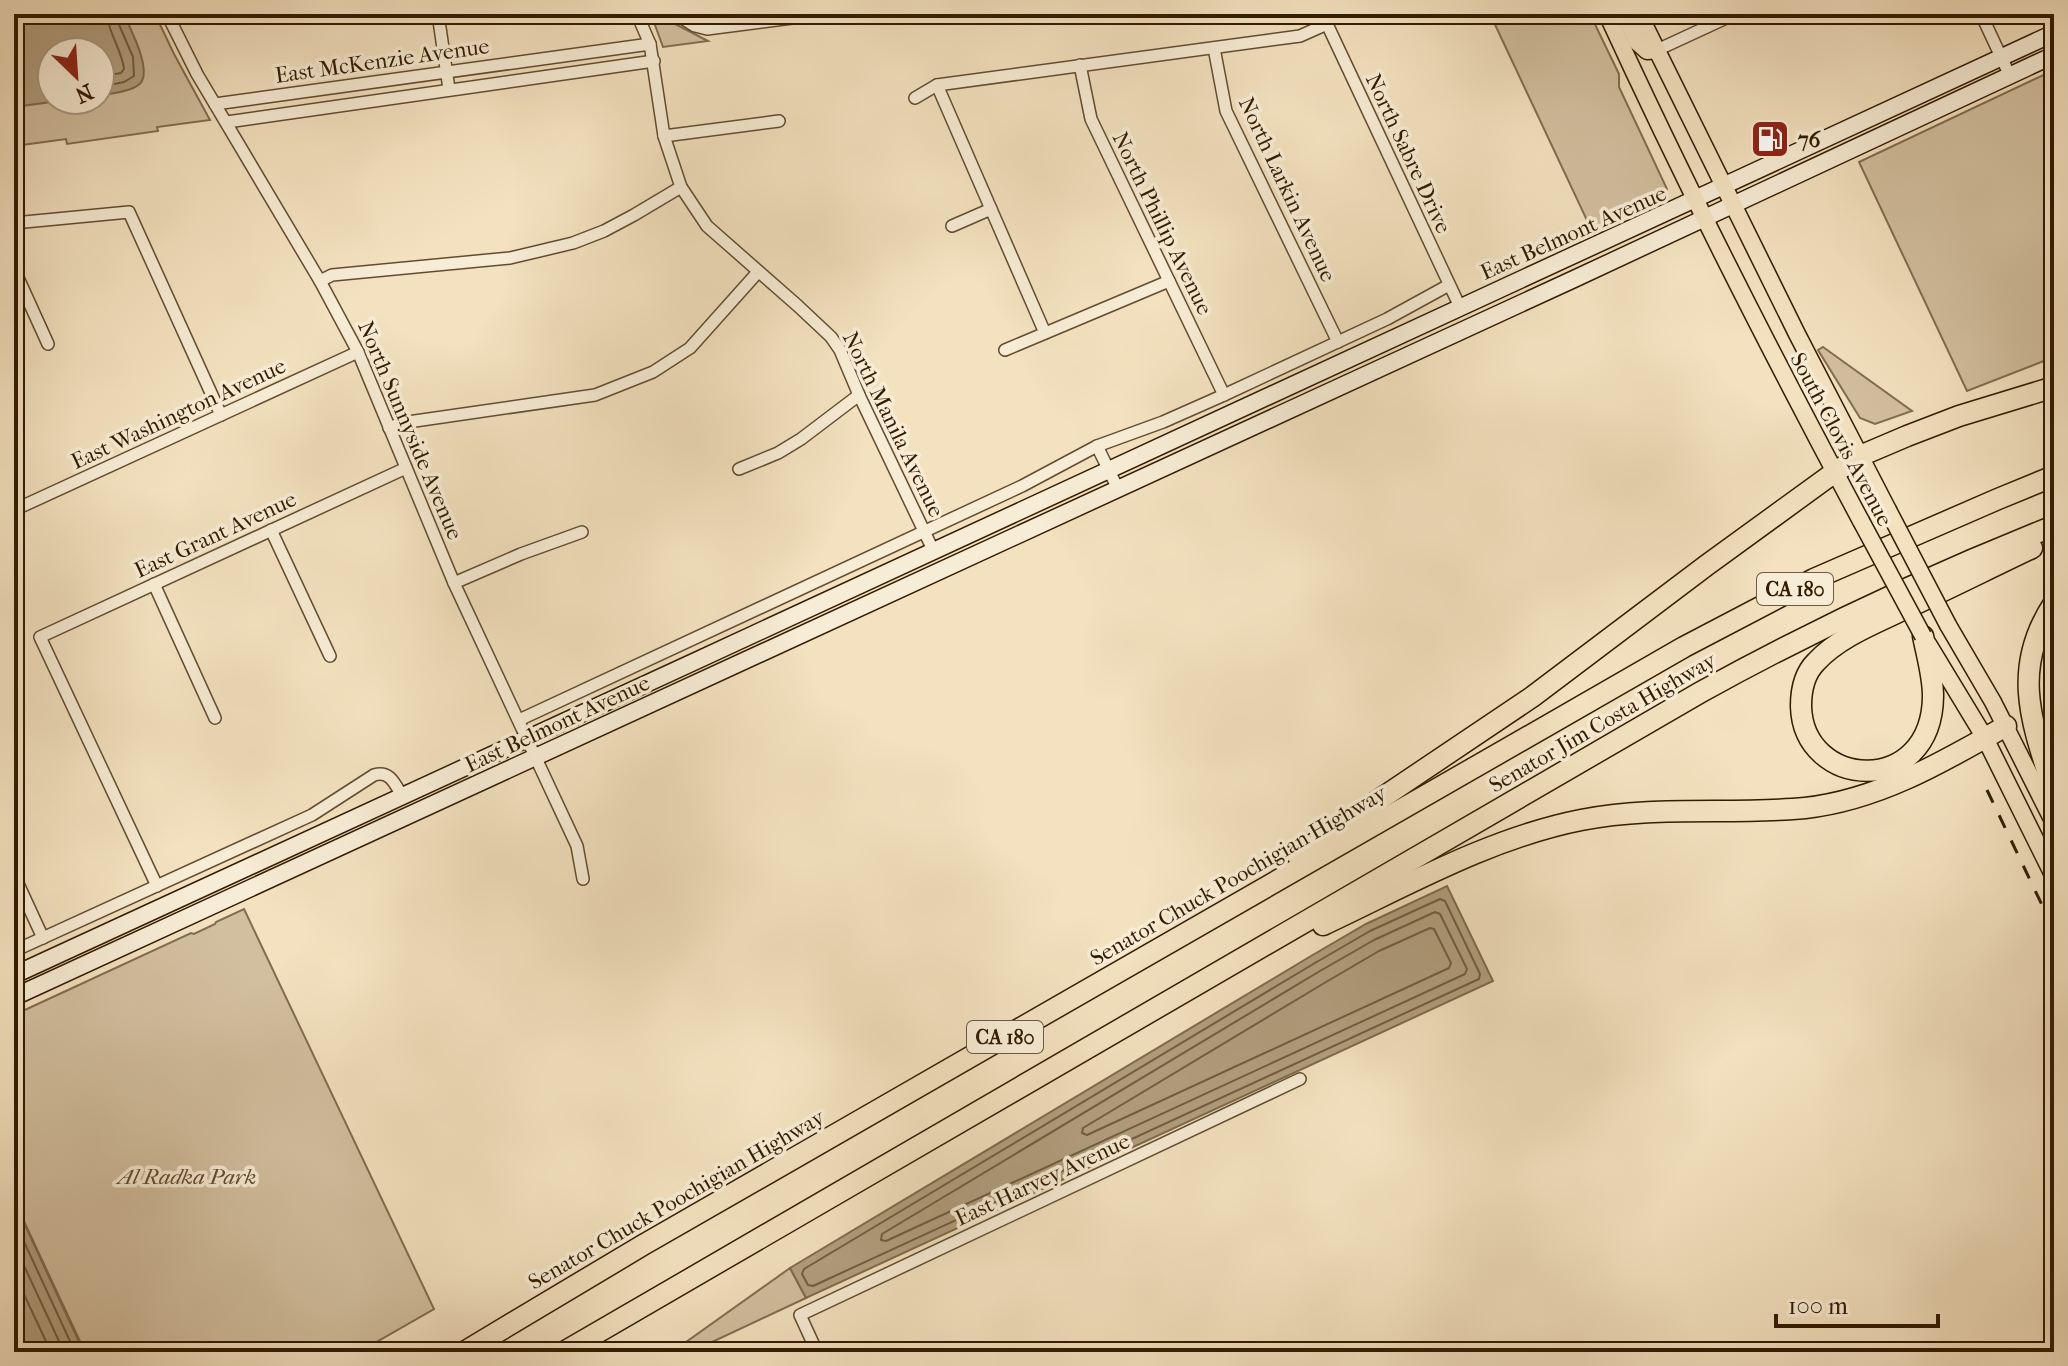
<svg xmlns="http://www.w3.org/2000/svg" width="2068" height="1366" font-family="'IM FELL French Canon',serif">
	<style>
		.green { fill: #d2bf9f; stroke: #826d50; stroke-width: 2; fill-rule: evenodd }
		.water { fill: #b19e7e; stroke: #7e6a4c; stroke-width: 2 }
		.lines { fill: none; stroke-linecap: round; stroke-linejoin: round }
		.shore { stroke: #725c40; stroke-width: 2 }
		.street-casing { stroke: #624c30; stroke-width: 14 }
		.secondary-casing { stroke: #321b01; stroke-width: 19 }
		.primary-casing { stroke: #321b01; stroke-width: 19 }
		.highway-casing { stroke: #321b01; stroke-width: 23 }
		.street { stroke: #f7ecd5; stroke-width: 11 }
		.secondary { stroke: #f7ecd5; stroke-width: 16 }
		.primary { stroke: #f3e1bf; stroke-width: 16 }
		.highway { stroke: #f3e1bf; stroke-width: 20 }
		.rail { stroke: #321b01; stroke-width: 3; stroke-dasharray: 14 14; stroke-linecap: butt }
		.primary-bridge-casing { stroke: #321b01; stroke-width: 19; stroke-linecap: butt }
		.primary-bridge { stroke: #f3e1bf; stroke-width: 16 }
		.labels { text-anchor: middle; stroke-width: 7; stroke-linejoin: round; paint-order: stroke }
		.shield { fill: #f7ecd5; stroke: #6d5a41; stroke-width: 2 }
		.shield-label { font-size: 20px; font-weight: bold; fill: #321b01 }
		.street-label { font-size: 22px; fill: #321b01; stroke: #f7ecd5 }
		.poi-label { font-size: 22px; font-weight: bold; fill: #321b01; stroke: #f7ecd5; text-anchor: start }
		.park-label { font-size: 22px; font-style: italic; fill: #624c30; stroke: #f7ecd5 }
	</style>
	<rect width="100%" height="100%" fill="#f3e1bf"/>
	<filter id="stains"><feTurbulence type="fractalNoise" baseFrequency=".0025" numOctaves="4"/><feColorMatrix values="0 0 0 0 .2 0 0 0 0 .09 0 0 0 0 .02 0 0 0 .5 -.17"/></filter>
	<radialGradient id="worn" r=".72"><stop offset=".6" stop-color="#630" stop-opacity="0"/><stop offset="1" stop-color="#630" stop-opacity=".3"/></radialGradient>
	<g class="green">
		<path d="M14 14H155L174 54 210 120 157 127 158 131 67 144 66 139 14 146ZM52 52H100V100H52Z"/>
		<path d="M651 14H667L675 24 708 41 663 47Z"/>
		<path d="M1490 14H1590L1619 74V87L1667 189 1664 198 1592 231Z"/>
		<path d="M2054 70V357L1967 391 1859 162Z"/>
		<path d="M1823 347 1912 411 1875 424 1860 418 1818 350Z"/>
		<path d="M244 909 434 1309 359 1352H85L14 1200V1015L191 933 194 934 215 924 216 922Z"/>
		<path d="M790 1268 806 1298 691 1352H672Z"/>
	</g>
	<g class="water">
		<path d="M14 14H124C130 29 150 65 142 81 137 91 110 94 100 95V52H52V100H66L14 107Z"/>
		<path d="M1447 886 1493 981 806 1298 790 1268 1311 956 1366 924Z"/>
		<path d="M14 1201 74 1331 84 1352H14Z"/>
	</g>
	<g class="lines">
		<g class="shore">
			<path d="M100 77 121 73 124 69C122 50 108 33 107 14"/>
			<path d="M100 87 124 82 134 76 133 57 117 20V14"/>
			<path d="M1440 899 1445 901 1480 974 1479 979 813 1286 808 1285 802 1274 804 1269 1315 963 1370 931Z"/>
			<path d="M1435 912 1440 914 1467 969 1465 974 886 1241 881 1240 882 1234 1320 971 1374 940Z"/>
			<path d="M1430 928 1434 929 1451 963 1449 968 1087 1135 1082 1133 1083 1128 1326 982 1379 951Z"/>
			<path d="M14 1220 75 1352"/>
			<path d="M14 1244 64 1352"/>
			<path d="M14 1273 51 1352"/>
		</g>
		<defs>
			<g id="street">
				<path d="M167 14 197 74 320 281 358 352 454 583 577 846 583 879"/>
				<path d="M438 14 449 89"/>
				<path d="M637 14 650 44 664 136 681 187 707 226 798 306 831 337 840 350 859 395 934 552"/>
				<path d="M676 14 695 26 707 29 823 14"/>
				<path d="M1325 14 1327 24 1460 307"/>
				<path d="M1981 14 2010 76"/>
				<path d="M1214 48 1226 111 1338 342"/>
				<path d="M1657 50 1735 14"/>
				<path d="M1080 65 1091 119 1224 395"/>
				<path d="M937 85 1045 333"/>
				<path d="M915 98 937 85 1300 36 1327 24"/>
				<path d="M215 104 650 44"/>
				<path d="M227 122 654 61"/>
				<path d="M664 136 779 121"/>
				<path d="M14 223 129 212 221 415"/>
				<path d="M952 226 991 209"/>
				<path d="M14 269 48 344"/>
				<path d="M320 281 332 275 510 258 573 243 604 231 634 215 681 187"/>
				<path d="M1005 350 1169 281"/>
				<path d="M389 428 401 423 595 395 653 372 690 348 758 272"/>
				<path d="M1097 446 1163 422 1224 395 1387 319 1449 285"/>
				<path d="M739 469 778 453 801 439 859 395"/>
				<path d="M14 510 358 352"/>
				<path d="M271 530 330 656"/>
				<path d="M454 583 521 554 582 532"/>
				<path d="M154 584 215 718"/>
				<path d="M519 720 1022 486 1097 446 1118 489"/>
				<path d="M14 875 43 938"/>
				<path d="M157 886 40 637 406 468"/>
				<path d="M14 951 312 815 374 775C390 770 395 784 402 796"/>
				<path d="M817 1352 800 1315 1300 1079"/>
			</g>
			<g id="secondary">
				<path d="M14 975C694 661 1375 350 2054 33"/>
				<path d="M14 997 1574 279 2054 55"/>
			</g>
			<g id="primary">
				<path d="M1607 14C1686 186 1772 355 1861 521"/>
				<path d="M1624 14 1637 42 1647 51 1657 50"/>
				<path d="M1639 14 1797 334 1888 510"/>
				<path d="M1948 625 1993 702 2054 823"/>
				<path d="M1928 644 1985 738 2054 877"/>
			</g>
			<g id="highway">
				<path d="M2054 603C2010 669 2032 724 2054 792"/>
				<path d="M1923 636C1927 656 1933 676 1933 696 1932 798 1803 790 1801 706 1801 689 1804 674 1816 662 1839 637 1876 623 1905 609 1948 589 1990 568 2032 548"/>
				<path d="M1297 855 1532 697 1707 565 1835 472 1860 456 1907 436 1959 416 2054 387"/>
				<path d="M1323 925C1406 886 1490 838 1581 820 1655 805 1730 815 1805 808 1878 800 1943 762 2006 726"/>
				<path d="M464 1352 643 1245 1684 647 1814 579 1998 499 2054 476"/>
				<path d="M564 1352 1701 692C1815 629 1933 574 2054 526"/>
			</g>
		</defs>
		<use href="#street" class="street-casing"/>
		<use href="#secondary" class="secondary-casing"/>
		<use href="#primary" class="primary-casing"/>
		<use href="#highway" class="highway-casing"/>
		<use href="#street" class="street"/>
		<use href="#secondary" class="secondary"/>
		<use href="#primary" class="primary"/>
		<use href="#highway" class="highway"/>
		<path class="rail" d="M1987 790 2054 930"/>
		<defs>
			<g id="primary-bridge">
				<path d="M1888 510 1948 625"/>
				<path d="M1861 521 1923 636"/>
			</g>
		</defs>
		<use href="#primary-bridge" class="primary-bridge-casing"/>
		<use href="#primary-bridge" class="primary-bridge"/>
	</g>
	<defs>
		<symbol id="fuel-square" viewBox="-11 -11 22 22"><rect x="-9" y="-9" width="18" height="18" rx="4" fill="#8f2418" stroke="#f7ecd5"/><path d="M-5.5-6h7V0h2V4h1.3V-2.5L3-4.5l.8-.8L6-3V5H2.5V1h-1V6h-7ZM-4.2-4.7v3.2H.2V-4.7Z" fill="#fff"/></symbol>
	</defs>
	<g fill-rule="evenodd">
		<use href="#fuel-square" x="1748" y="117" width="44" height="44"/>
	</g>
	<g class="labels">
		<g class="shield">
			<rect x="1757" y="573" width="76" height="32" rx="6"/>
			<rect x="967" y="1021" width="76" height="32" rx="6"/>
		</g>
		<g class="shield-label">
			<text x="1795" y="596">CA 180</text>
			<text x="1005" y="1044">CA 180</text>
		</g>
		<g class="street-label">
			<text transform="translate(382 60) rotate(-8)" y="8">East McKenzie Avenue</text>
			<text transform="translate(1409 153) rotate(65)" y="8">North Sabre Drive</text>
			<text transform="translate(1288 189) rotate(65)" y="8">North Larkin Avenue</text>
			<text transform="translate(1163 223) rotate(64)" y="8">North Phillip Avenue</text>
			<text transform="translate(1573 232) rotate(-24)" y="8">East Belmont Avenue</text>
			<text transform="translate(178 413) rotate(-25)" y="8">East Washington Avenue</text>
			<text transform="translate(894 424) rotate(64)" y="8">North Manila Avenue</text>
			<text transform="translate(411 430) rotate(67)" y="8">North Sunnyside Avenue</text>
			<text transform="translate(1842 439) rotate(62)" y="8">South Clovis Avenue</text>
			<text transform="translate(215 534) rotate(-25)" y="8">East Grant Avenue</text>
			<text transform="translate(1602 722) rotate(-30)" y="8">Senator Jim Costa Highway</text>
			<text transform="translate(557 723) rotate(-25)" y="8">East Belmont Avenue</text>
			<text transform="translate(1238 875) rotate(-30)" y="8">Senator Chuck Poochigian Highway</text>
			<text transform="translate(1042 1179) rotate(-25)" y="8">East Harvey Avenue</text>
			<text transform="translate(676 1199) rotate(-30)" y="8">Senator Chuck Poochigian Highway</text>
		</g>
		<g class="poi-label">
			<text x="1798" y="147">76</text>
		</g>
		<g class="park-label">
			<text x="187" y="1184">Al Radka Park</text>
		</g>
	</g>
	<rect width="2068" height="1366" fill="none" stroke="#f3e1bf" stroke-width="48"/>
	<rect x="16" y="16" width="2036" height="1334" fill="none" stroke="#321b01" stroke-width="4"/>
	<rect x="24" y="24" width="2020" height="1318" fill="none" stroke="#321b01" stroke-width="2"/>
	<g transform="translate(76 76) rotate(155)"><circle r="38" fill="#f7ecd5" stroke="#a89880" stroke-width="2"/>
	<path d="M0-6L14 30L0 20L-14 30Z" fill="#8f2418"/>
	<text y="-12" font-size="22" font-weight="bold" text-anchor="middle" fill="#321b01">N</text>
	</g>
	<path d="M1776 1314v12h162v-12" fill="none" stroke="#321b01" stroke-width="4"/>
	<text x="1788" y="1314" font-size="24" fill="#321b01" stroke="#f7ecd5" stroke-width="6" paint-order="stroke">100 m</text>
	<rect width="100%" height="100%" filter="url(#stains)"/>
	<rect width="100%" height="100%" fill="url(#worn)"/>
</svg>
